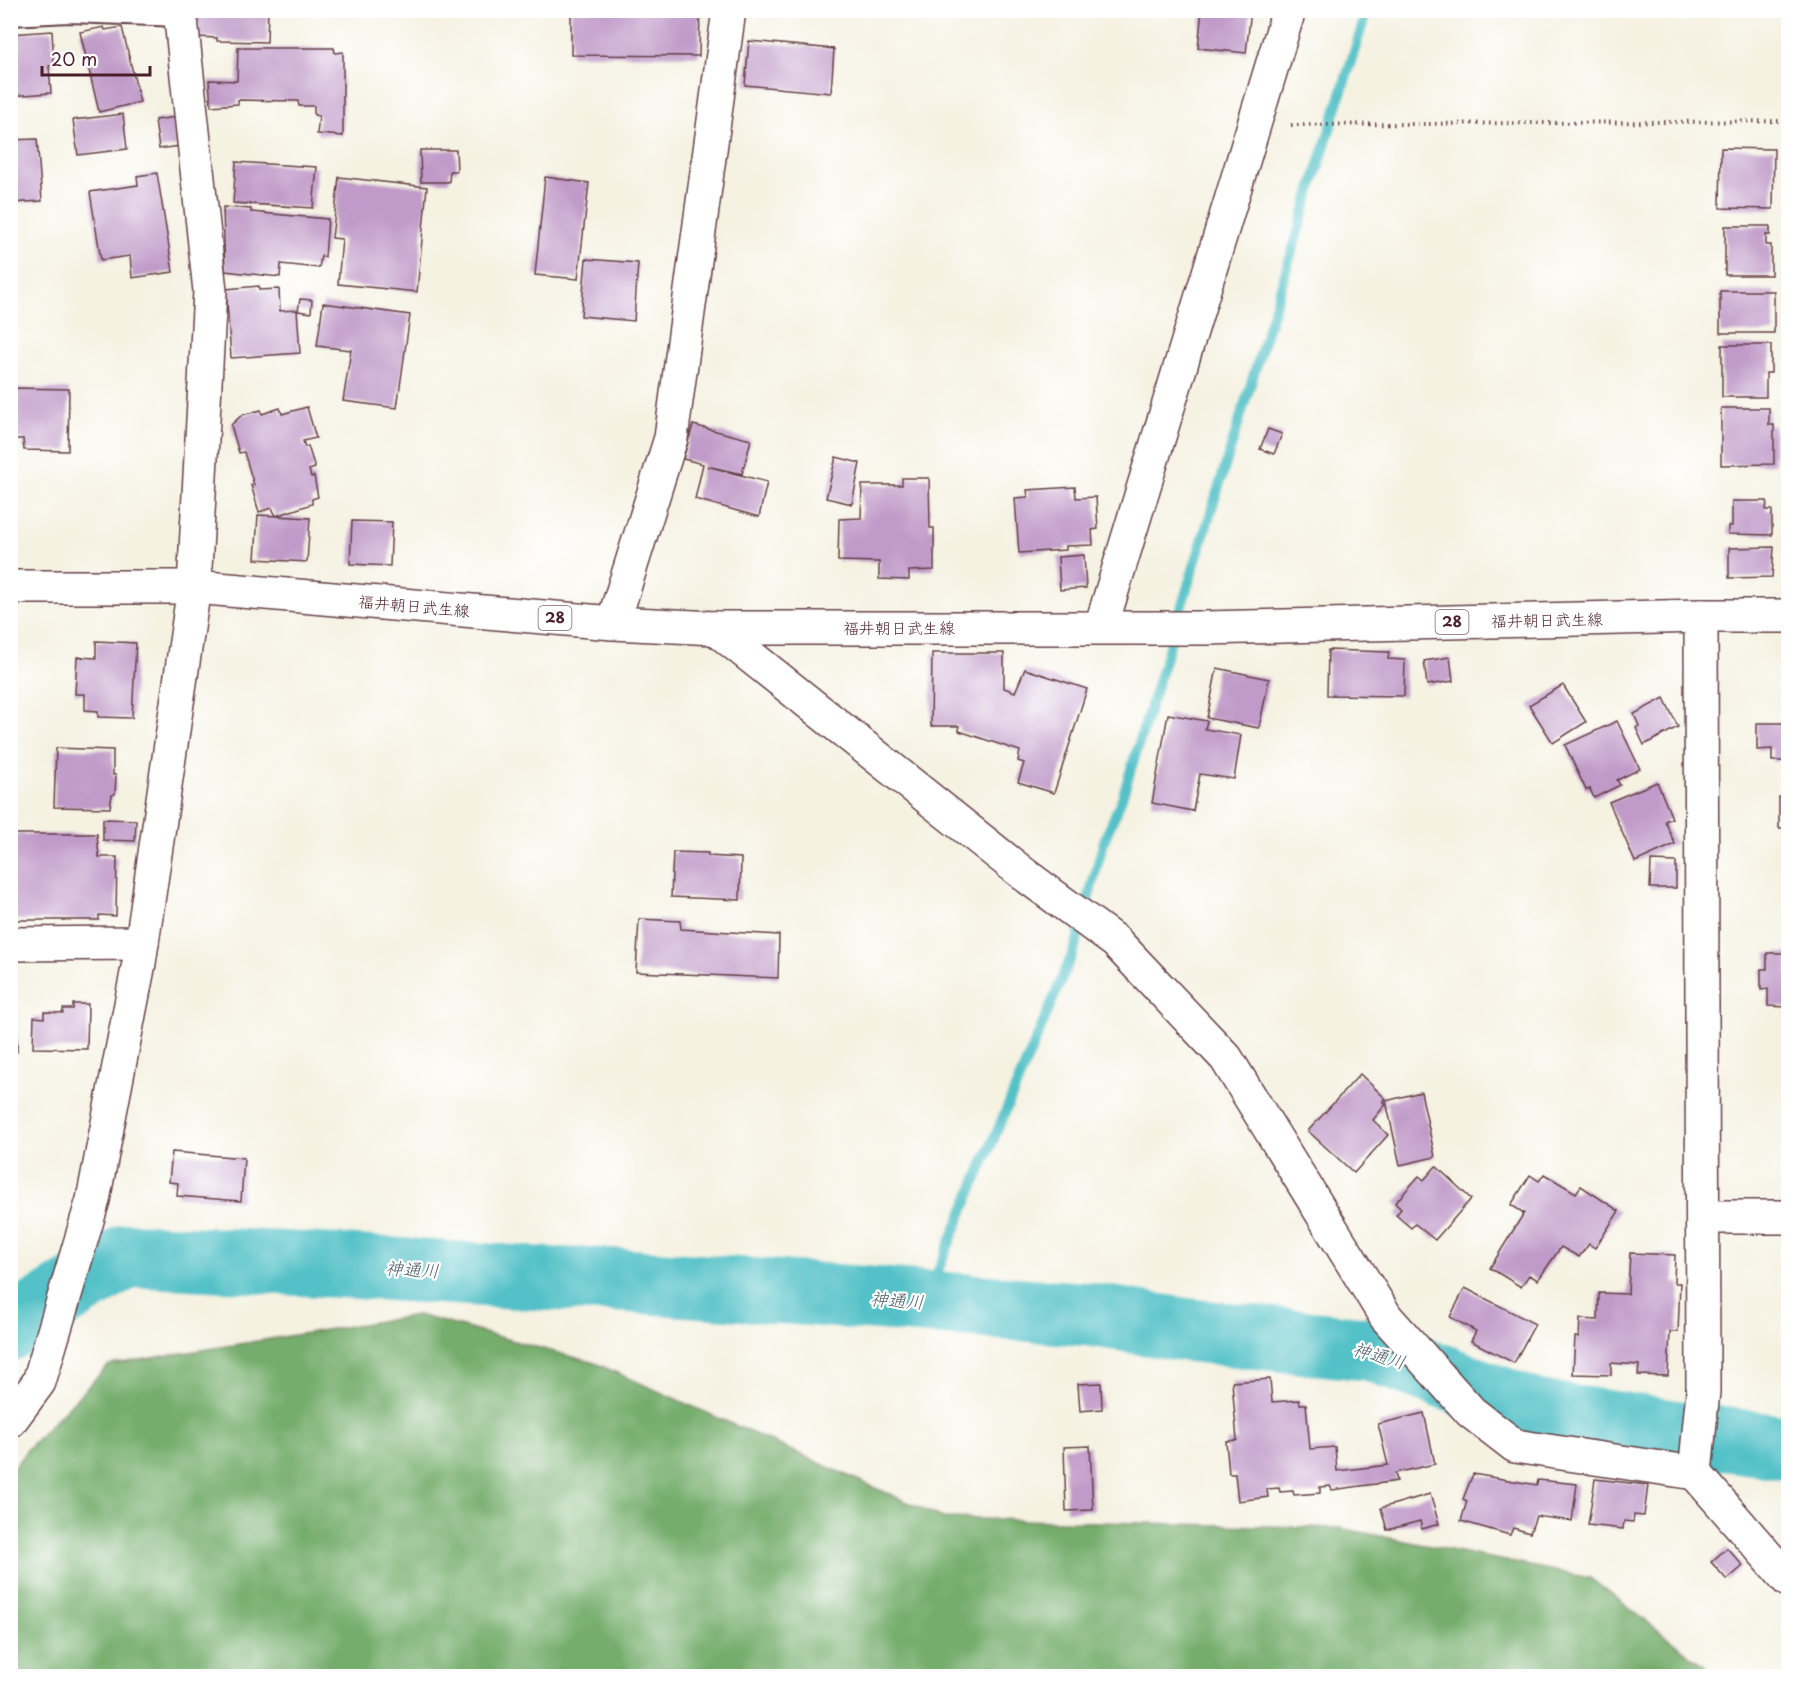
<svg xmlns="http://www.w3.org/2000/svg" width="1799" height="1687" font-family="'Playpen Sans','Klee One',sans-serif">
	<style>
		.forest { fill: #75ad6c; stroke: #60664c; stroke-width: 1.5 }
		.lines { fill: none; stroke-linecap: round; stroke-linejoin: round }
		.stream { stroke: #52c1c7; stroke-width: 10 }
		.river { stroke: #52c1c7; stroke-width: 64 }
		.building { fill: #c09ac8 }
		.service-casing { stroke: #643f46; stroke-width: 20 }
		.minor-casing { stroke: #643f46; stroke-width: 36 }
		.tertiary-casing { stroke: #643f46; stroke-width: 36 }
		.primary-casing { stroke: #643f46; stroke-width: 36 }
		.path { stroke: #643f46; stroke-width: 4; stroke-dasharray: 1.5 4.5; stroke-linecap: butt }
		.service { stroke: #fff; stroke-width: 16 }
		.minor { stroke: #fff; stroke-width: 33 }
		.tertiary { stroke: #fff; stroke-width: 33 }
		.primary { stroke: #fff; stroke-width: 33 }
		.labels { text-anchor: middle; stroke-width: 4.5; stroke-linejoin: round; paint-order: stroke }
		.shield { fill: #fff; stroke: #80626b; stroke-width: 1.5 }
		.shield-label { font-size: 15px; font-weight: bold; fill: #4a1f2b }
		.street-label { font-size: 16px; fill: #4a1f2b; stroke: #fff }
		.water-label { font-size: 18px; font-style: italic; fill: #4d6069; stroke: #fff }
	</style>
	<rect width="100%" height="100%" fill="#fff"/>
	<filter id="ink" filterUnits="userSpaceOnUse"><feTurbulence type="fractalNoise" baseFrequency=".0167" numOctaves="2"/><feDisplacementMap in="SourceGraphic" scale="12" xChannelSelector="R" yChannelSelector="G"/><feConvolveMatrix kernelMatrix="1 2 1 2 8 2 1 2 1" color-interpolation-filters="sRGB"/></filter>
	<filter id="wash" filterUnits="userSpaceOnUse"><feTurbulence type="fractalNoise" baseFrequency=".008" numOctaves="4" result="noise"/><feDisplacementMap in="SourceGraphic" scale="24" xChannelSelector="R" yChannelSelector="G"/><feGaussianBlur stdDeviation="1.35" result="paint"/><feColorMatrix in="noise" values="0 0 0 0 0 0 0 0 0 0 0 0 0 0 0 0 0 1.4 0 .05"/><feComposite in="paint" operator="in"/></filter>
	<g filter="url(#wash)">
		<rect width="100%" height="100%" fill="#f5f2e2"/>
		<path class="forest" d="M418 1315 595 1363 943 1518 1340 1528 1590 1578 1718 1676H11V1472L28 1448 109 1365Z"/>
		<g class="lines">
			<path class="stream" d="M924 1303 1075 948 1104 841 1122 798 1367 10"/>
			<path class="river" d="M10 1329 129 1255 340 1266 548 1279 615 1280 1086 1314 1187 1330 1370 1349 1537 1412 1788 1448"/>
		</g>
		<g id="blocks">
			<g class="building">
				<path d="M194 10H268L267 42 217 41V38L196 37Z"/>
				<path d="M571 10H700L699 56 571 55Z"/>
				<path d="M1202 10H1251L1246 53 1198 48Z"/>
				<path d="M104 27 105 30 122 27 140 102 99 112 80 32Z"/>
				<path d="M52 31 54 65 49 66 51 93 10 96V34Z"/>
				<path d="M749 41 834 49 831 93 745 85Z"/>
				<path d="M238 48H334L335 53 343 52V136L317 134 319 116 314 115V106H299L298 101 238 100V104L211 106 209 80 237 81Z"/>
				<path d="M123 114 127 149 78 155 73 120Z"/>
				<path d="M176 117 180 146 159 149 155 120Z"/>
				<path d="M37 139 42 201 10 203V140Z"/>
				<path d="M1721 148 1774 149 1773 209 1720 208Z"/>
				<path d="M420 150H456L457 171H450L449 182H421Z"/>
				<path d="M236 162 317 167 313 208 233 203Z"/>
				<path d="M157 173 173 272 132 278 130 256 101 260 90 192 138 185 137 176Z"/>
				<path d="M339 177 427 187 417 292 338 284 342 239 332 238Z"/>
				<path d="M545 177 589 183 578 279 535 275Z"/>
				<path d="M223 207 251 209V212L328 219 325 257 321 256 319 268 281 264 280 277 225 271Z"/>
				<path d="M1725 226H1770V235H1766V245H1771V275H1725Z"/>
				<path d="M586 259 638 263 634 321 581 316Z"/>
				<path d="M259 286V290L279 289 280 311 297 310 300 353 231 358 226 289Z"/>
				<rect x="1720" y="291" width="54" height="42"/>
				<path d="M300 299 312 300 311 313 298 311Z"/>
				<path d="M323 303 410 315 397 408 343 401 351 350 317 346Z"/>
				<path d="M1722 345H1771V373H1766V397H1722Z"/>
				<path d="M12 388 69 389 68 451 24 450 23 439H10Z"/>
				<path d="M307 407 316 438 303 441 305 447 308 446 315 468 309 470 311 477 314 476 318 497 312 499V504L276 516 310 518 307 562 255 559 258 515 276 516 272 508 259 512 251 485H254L244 452 239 453 231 425 242 415 261 410 262 414 280 408 282 414Z"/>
				<path d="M1721 408H1769V425H1774V464L1721 465Z"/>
				<path d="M693 425 751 440 742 474 707 466 767 482 759 517 695 499 703 464 683 459Z"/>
				<path d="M1268 429 1282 434 1274 454 1260 449Z"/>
				<path d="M836 457 860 463 852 504 826 498Z"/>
				<path d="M902 478H929L930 528H934V570L909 571V580L879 579V562L838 561 839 519 861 518 862 485H902Z"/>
				<path d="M1075 487 1076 498 1096 497 1098 529 1092 530 1093 545 1066 546V550L1019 553 1015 498 1028 497 1027 490Z"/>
				<path d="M1732 501H1767L1766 510H1772V535L1728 534V526H1732Z"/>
				<path d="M352 521 392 522 390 566 350 564Z"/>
				<path d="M1774 547 1772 577 1729 578V548Z"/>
				<path d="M1084 555 1086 588 1060 590 1058 557Z"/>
				<path d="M96 641 136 643 132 718 98 717V711L85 710V694H75L77 657 96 658Z"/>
				<path d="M1328 650 1389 652 1388 659 1405 660 1404 696 1327 695Z"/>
				<path d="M932 653H1004V688L1015 692 1025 669 1087 689 1054 793 1018 782 1024 763 1018 761 1020 751 959 731V726H931Z"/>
				<path d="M1450 657 1453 681 1427 685 1424 661Z"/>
				<path d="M1217 668 1269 679 1259 728 1207 718Z"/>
				<path d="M1563 685 1586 722 1553 743 1529 705Z"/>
				<path d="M1664 698 1678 727 1644 745 1636 728 1639 726 1634 714Z"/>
				<path d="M1168 714 1207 721 1205 729 1241 735 1234 779 1200 774 1193 811 1152 803Z"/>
				<path d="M1617 721 1640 769 1617 780 1620 785 1594 798 1590 789 1586 790 1565 745Z"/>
				<path d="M1757 723H1786V729H1788V761H1772V749L1757 750Z"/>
				<path d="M56 748 113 750V775H116L115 794 112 795 110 808 54 807Z"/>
				<path d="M1657 782 1672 818 1665 821 1675 844 1635 862 1609 802Z"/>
				<rect x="1779" y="797" width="9" height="31"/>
				<path d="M103 819 136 820 135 841 103 840Z"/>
				<path d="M10 834H97L99 857H117L116 916 99 915V920H10Z"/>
				<path d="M673 852 708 853V856L741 858 740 900 671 897Z"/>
				<path d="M1651 861 1676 862V888H1650Z"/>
				<path d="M639 919 680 921 681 929 779 935 778 978 636 972Z"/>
				<path d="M1767 953H1788V1007L1768 1006V989L1761 990V969H1767Z"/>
				<path d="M10 996H12L13 1004H17V1052H10Z"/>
				<path d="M73 1004H88L87 1049 33 1048 34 1017 44 1018V1012L63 1013V1009H73Z"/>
				<path d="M1360 1074 1386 1099 1383 1101 1386 1104 1373 1120 1388 1135 1354 1173 1308 1131Z"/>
				<path d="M1421 1092 1435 1157 1400 1165 1386 1101Z"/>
				<path d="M172 1152 244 1158 241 1201 177 1196 178 1183 169 1182Z"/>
				<path d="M1436 1166 1471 1199 1435 1240 1415 1224 1411 1228 1396 1215 1401 1209 1395 1203 1419 1176 1424 1180Z"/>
				<path d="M1544 1174 1576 1193 1581 1186 1619 1211 1595 1248 1589 1244 1579 1257 1561 1247 1538 1280 1529 1275 1521 1287 1490 1268 1524 1213 1511 1205 1530 1175 1539 1181Z"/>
				<path d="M1630 1253 1675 1255 1674 1283H1680L1678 1332H1670L1668 1376 1638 1375 1639 1365 1611 1363V1375L1573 1374 1575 1337H1579L1580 1319 1598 1320 1599 1293 1628 1294Z"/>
				<path d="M1465 1288 1535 1324 1514 1363 1471 1341 1476 1331 1450 1317Z"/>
				<path d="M1270 1379 1272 1402 1299 1400 1300 1404H1306L1310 1449 1335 1447 1337 1471 1388 1465 1378 1424 1424 1413 1435 1464 1395 1473 1397 1481 1332 1490 1330 1486 1320 1487V1493L1294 1495 1293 1491 1280 1492 1279 1488 1267 1489 1268 1497 1238 1501 1235 1474H1229L1226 1441 1237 1440 1232 1382Z"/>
				<path d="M1101 1383 1102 1409 1080 1411 1078 1384Z"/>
				<path d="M1090 1446 1093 1510 1066 1511 1064 1447Z"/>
				<path d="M1473 1474 1537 1485 1538 1480 1577 1484 1572 1521 1536 1516 1530 1533 1513 1528 1510 1535 1461 1521 1467 1501 1463 1499Z"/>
				<path d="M1595 1479 1648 1485 1644 1516 1634 1515 1633 1522 1624 1521 1623 1529 1588 1525Z"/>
				<path d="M1430 1494 1439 1524 1422 1529 1420 1521 1387 1530 1381 1508Z"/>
				<path d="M1727 1548 1743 1566 1727 1580 1711 1562Z"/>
			</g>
		</g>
	</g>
	<g filter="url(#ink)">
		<use href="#blocks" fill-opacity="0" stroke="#643f46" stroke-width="1.5"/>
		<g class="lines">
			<defs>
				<path id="service" d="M10 17 69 14 181 18"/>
				<g id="minor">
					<path d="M613 623 671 438 729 10"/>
					<path d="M1101 627 1289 10"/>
					<path d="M715 628 1025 875 1116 942 1226 1058 1386 1317 1471 1412 1515 1446 1695 1473"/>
					<path d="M10 944 142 943"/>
					<path d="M1703 1217H1788"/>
					<path d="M10 1421 39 1382 93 1200 139 963 194 587 210 291 180 10"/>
				</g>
				<path id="tertiary" d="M1701 616 1703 1391 1695 1473 1788 1580"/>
				<path id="primary" d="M10 587H194L613 623 715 628H1204L1701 616H1788"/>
			</defs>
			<use href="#service" class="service-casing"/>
			<use href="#minor" class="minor-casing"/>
			<use href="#tertiary" class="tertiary-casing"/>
			<use href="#primary" class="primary-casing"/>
			<path class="path" d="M1291 125 1788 121"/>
			<use href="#service" class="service"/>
			<use href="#minor" class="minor"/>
			<use href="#tertiary" class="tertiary"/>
			<use href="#primary" class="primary"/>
		</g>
	</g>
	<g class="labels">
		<g class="shield">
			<rect x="538.5" y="606" width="33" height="24" rx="4.5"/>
			<rect x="1435.5" y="610" width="33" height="24" rx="4.5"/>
		</g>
		<g class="shield-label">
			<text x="555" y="623">28</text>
			<text x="1452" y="627">28</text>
		</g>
		<g class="street-label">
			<text transform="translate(414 606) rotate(5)" y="6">福井朝日武生線</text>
			<text transform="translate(1547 620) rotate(-1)" y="6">福井朝日武生線</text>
			<text x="899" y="634">福井朝日武生線</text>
		</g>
		<g class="water-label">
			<text transform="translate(412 1270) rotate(3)" y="6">神通川</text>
			<text transform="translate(897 1301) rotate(4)" y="6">神通川</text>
			<text transform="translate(1379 1356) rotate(16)" y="6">神通川</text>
		</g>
	</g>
	<rect width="1799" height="1687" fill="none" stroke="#fff" stroke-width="36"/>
	<path d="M42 66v9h108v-9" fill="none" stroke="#4a1f2b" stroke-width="3"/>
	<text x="51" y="66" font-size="18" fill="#4a1f2b" stroke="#ffffff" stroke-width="4.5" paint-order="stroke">20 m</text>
</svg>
